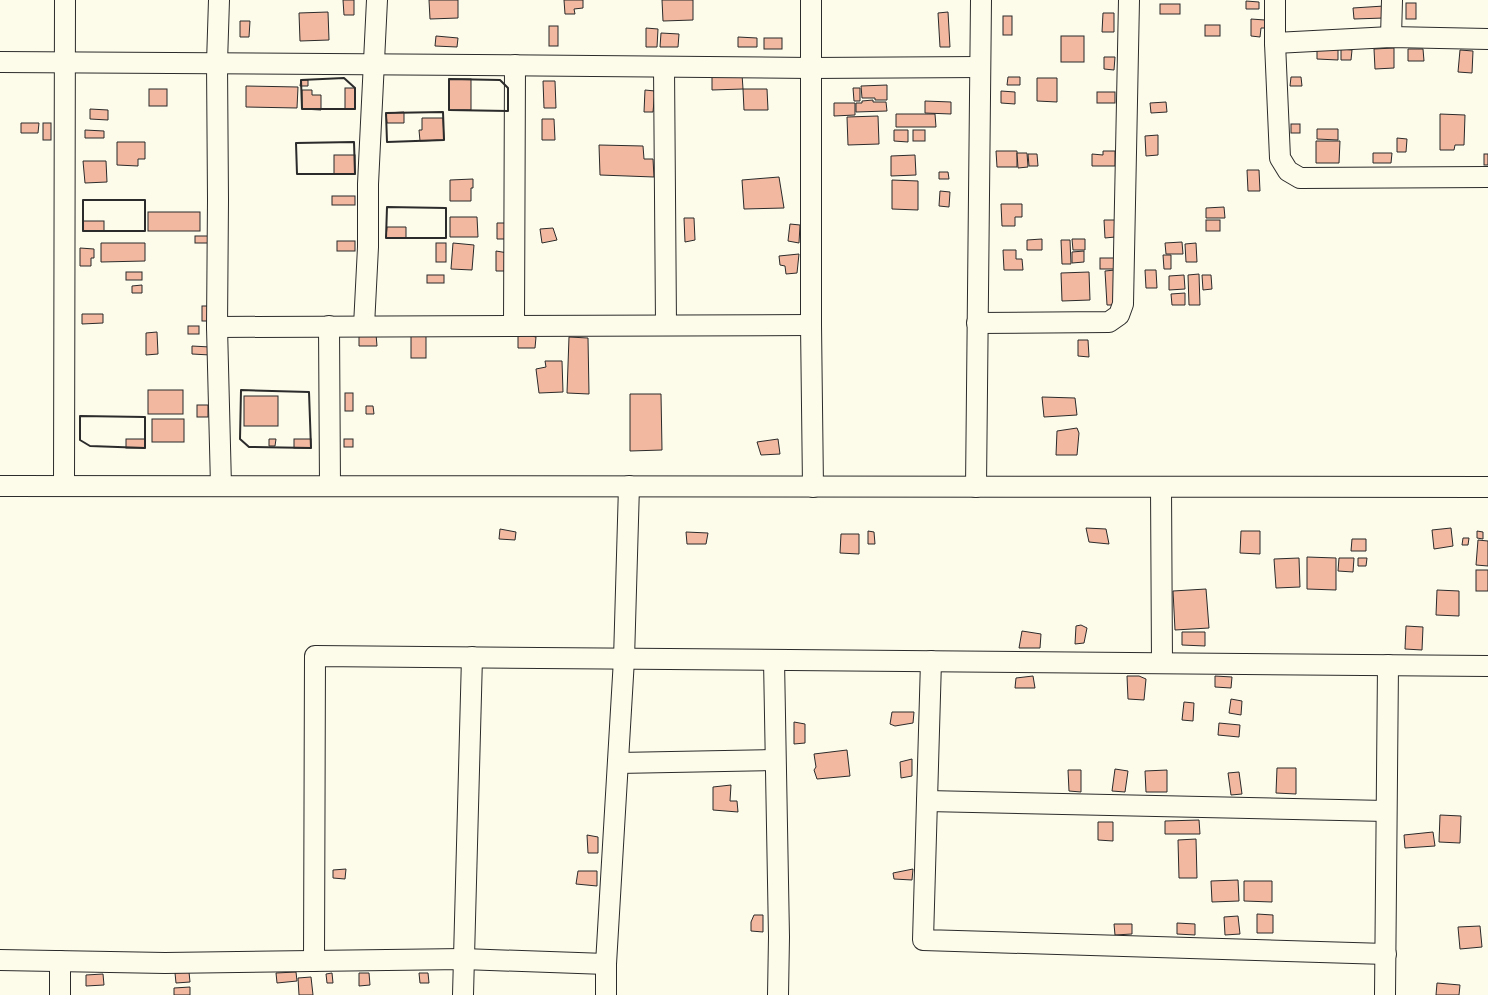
<svg xmlns="http://www.w3.org/2000/svg" width="1488" height="995" font-family="Karla,sans-serif">
	<style>
		.building { fill: #f2b8a0; stroke: #2b2b2b }
		.lines { fill: none; stroke-linecap: round; stroke-linejoin: round }
		.minor-casing { stroke: #2b2b2b; stroke-width: 22 }
		.minor { stroke: #fdfbea; stroke-width: 20 }
		.wall { stroke: #2b2b2b; stroke-width: 2 }
	</style>
	<rect width="100%" height="100%" fill="#fdfbea"/>
	<g class="building">
		<path d="M343 0H354V15H344Z"/>
		<path d="M429 0H458V18L430 19Z"/>
		<path d="M564 0H583V8L574 9 575 14H565Z"/>
		<path d="M662 0H693V20L663 21Z"/>
		<path d="M1246 1 1259 2V9H1246Z"/>
		<rect x="1406" y="3" width="10" height="16"/>
		<rect x="1160" y="4" width="20" height="10"/>
		<path d="M1384 6V18L1354 19 1353 8Z"/>
		<path d="M328 12 329 40 300 41 299 13Z"/>
		<path d="M948 12 950 47H940L938 13Z"/>
		<path d="M1103 13H1114V32H1102Z"/>
		<rect x="1003" y="16" width="9" height="19"/>
		<path d="M1251 19 1265 20V28H1261L1260 37 1251 36Z"/>
		<path d="M240 21H250L249 37H240Z"/>
		<rect x="1205" y="25" width="15" height="11"/>
		<rect x="549" y="26" width="9" height="20"/>
		<path d="M646 28 658 29 657 47H646Z"/>
		<path d="M661 33 679 34 678 47H660Z"/>
		<path d="M436 36 458 38 457 47 435 46Z"/>
		<rect x="1061" y="36" width="23" height="26"/>
		<path d="M738 37 757 38V47H738Z"/>
		<rect x="764" y="38" width="18" height="11"/>
		<path d="M1317 48 1338 49V60L1317 59Z"/>
		<path d="M1394 48V68L1375 69 1374 49Z"/>
		<path d="M1341 49 1352 50 1351 60H1341Z"/>
		<path d="M1408 49H1423L1424 61H1408Z"/>
		<path d="M1460 50 1473 51 1472 73 1458 72Z"/>
		<path d="M1104 57H1115L1114 70 1104 69Z"/>
		<path d="M742 74 743 89 712 90V75Z"/>
		<path d="M1008 77H1020V85H1007Z"/>
		<path d="M1291 77H1301L1302 86H1290Z"/>
		<path d="M1037 78H1057V102L1037 101Z"/>
		<rect x="449" y="79" width="22" height="31"/>
		<path d="M301 80H308V86H300Z"/>
		<path d="M543 81H555L556 108H544Z"/>
		<path d="M887 85V100H875V98H862L861 86Z"/>
		<path d="M246 86 298 87 297 108 246 107Z"/>
		<rect x="345" y="88" width="10" height="21"/>
		<path d="M853 88H860V101H854Z"/>
		<rect x="149" y="89" width="18" height="17"/>
		<path d="M743 89H767L768 110H744Z"/>
		<path d="M302 90H312V95H321V110L302 109Z"/>
		<path d="M645 90 655 91 653 112H644Z"/>
		<path d="M1001 91 1015 92V104L1001 103Z"/>
		<rect x="1097" y="92" width="18" height="11"/>
		<path d="M873 100V102H886L887 111 856 112V103H862V101Z"/>
		<path d="M925 101 951 102V114L925 113Z"/>
		<path d="M1166 102 1167 112 1151 113 1150 103Z"/>
		<path d="M834 103H855V115L834 116Z"/>
		<path d="M90 109 108 110V120L90 119Z"/>
		<path d="M404 112V123H387L386 113Z"/>
		<path d="M896 114H935L936 127H896Z"/>
		<path d="M1440 114 1465 115 1464 145H1455L1454 150H1440Z"/>
		<path d="M878 116 879 144 848 145 847 117Z"/>
		<path d="M422 118H443L444 140 420 141 419 130H422Z"/>
		<path d="M542 119H554L555 140H542Z"/>
		<path d="M21 123H39L38 133H21Z"/>
		<rect x="43" y="123" width="8" height="17"/>
		<rect x="1291" y="124" width="9" height="9"/>
		<path d="M1317 129H1338V140L1317 139Z"/>
		<path d="M85 130 104 131V138H85Z"/>
		<path d="M894 130H908V142L894 141Z"/>
		<rect x="913" y="130" width="12" height="11"/>
		<path d="M1158 135V155L1146 156 1145 136Z"/>
		<path d="M1397 138 1407 139 1406 152H1397Z"/>
		<path d="M1316 141H1340L1339 163H1316Z"/>
		<path d="M117 142H145V159H138V166L117 165Z"/>
		<path d="M599 145 643 146 644 159H653L654 177 600 175Z"/>
		<path d="M996 151H1017V167H997Z"/>
		<path d="M1103 151H1115V166H1092V154L1103 155Z"/>
		<path d="M1017 153H1027L1028 167 1018 168Z"/>
		<path d="M1373 153H1392L1391 163H1373Z"/>
		<path d="M1028 154H1037L1038 166H1029Z"/>
		<rect x="1484" y="154" width="4" height="11"/>
		<rect x="334" y="155" width="21" height="19"/>
		<path d="M915 155 916 175 891 176V156Z"/>
		<path d="M83 161H106L107 182 85 183Z"/>
		<path d="M1247 170H1259L1260 191H1248Z"/>
		<path d="M939 172H948L949 179H939Z"/>
		<path d="M779 177 784 208 744 209 742 180Z"/>
		<path d="M473 179V188H471V201H450V180Z"/>
		<path d="M892 180 918 181V210L892 209Z"/>
		<path d="M940 191 950 192 949 207 939 206Z"/>
		<rect x="332" y="196" width="23" height="9"/>
		<path d="M1001 204H1022V217H1015V226H1002Z"/>
		<path d="M1224 207 1225 218H1206V208Z"/>
		<rect x="148" y="212" width="52" height="19"/>
		<path d="M450 217H477L478 237H450Z"/>
		<path d="M684 218H694L695 240 685 242Z"/>
		<path d="M1104 220H1115V237L1105 238Z"/>
		<rect x="1206" y="220" width="14" height="11"/>
		<rect x="83" y="221" width="21" height="10"/>
		<path d="M497 223H507L508 239H497Z"/>
		<path d="M790 224 800 225 799 243 788 241Z"/>
		<path d="M387 227H406V238H386Z"/>
		<path d="M553 228 557 240 542 243 540 229Z"/>
		<rect x="195" y="236" width="15" height="7"/>
		<path d="M1042 239V250H1027V240Z"/>
		<path d="M1072 239H1085V250H1073Z"/>
		<path d="M1061 240H1070L1071 264H1062Z"/>
		<rect x="337" y="241" width="18" height="10"/>
		<path d="M1182 242 1183 254H1166L1165 243Z"/>
		<path d="M101 243H145V261L101 262Z"/>
		<rect x="436" y="243" width="10" height="19"/>
		<path d="M453 243 474 245 472 270 451 269Z"/>
		<path d="M1196 243 1197 262H1186L1185 244Z"/>
		<path d="M80 248 94 249V258H91V266H80Z"/>
		<path d="M1003 250H1016V259H1022L1023 270H1004Z"/>
		<path d="M496 251 508 253V271H496Z"/>
		<path d="M1084 251V262L1072 263V252Z"/>
		<path d="M799 254 797 273 786 274 785 266 780 265 779 256Z"/>
		<path d="M1163 255H1171V269H1164Z"/>
		<rect x="1100" y="258" width="14" height="11"/>
		<path d="M1115 270 1117 305H1107L1105 271Z"/>
		<path d="M1145 270H1156L1157 288H1146Z"/>
		<rect x="126" y="272" width="16" height="8"/>
		<path d="M1089 272 1090 300 1062 301 1061 273Z"/>
		<path d="M1199 274 1200 305H1189L1188 275Z"/>
		<rect x="427" y="275" width="17" height="8"/>
		<path d="M1184 275 1185 289 1169 290V276Z"/>
		<path d="M1202 275H1211L1212 289 1203 290Z"/>
		<path d="M142 285V293H132V286Z"/>
		<path d="M1185 293V305H1172L1171 294Z"/>
		<rect x="202" y="306" width="8" height="15"/>
		<path d="M82 314H103V323L82 324Z"/>
		<rect x="188" y="326" width="11" height="8"/>
		<path d="M157 332 158 354 146 355V333Z"/>
		<path d="M518 333 536 337 535 348H518Z"/>
		<path d="M359 334H376L377 346H359Z"/>
		<rect x="411" y="334" width="15" height="24"/>
		<path d="M569 337 588 338 589 394 567 393Z"/>
		<path d="M1078 340H1088L1089 357 1078 356Z"/>
		<path d="M192 346 210 347V355L192 354Z"/>
		<path d="M545 361H562L563 392 539 393 536 369 546 367Z"/>
		<rect x="148" y="390" width="35" height="24"/>
		<rect x="345" y="393" width="8" height="18"/>
		<path d="M630 394H661L662 450 630 451Z"/>
		<rect x="244" y="396" width="34" height="30"/>
		<path d="M1042 397 1075 398 1077 415 1044 417Z"/>
		<rect x="197" y="405" width="11" height="12"/>
		<path d="M366 406H373L374 414H366Z"/>
		<rect x="152" y="419" width="32" height="23"/>
		<path d="M1077 428 1079 433 1077 455H1056L1057 431Z"/>
		<rect x="126" y="439" width="19" height="9"/>
		<path d="M269 439H276L275 446H269Z"/>
		<rect x="294" y="439" width="17" height="9"/>
		<rect x="344" y="439" width="9" height="8"/>
		<path d="M778 439 780 454 761 455 757 442Z"/>
		<path d="M1086 528 1106 529 1109 544 1089 542Z"/>
		<path d="M1451 528 1453 546 1434 549 1432 530Z"/>
		<path d="M500 529 516 532 515 540 499 539Z"/>
		<path d="M868 531 874 532 875 544H868Z"/>
		<path d="M1241 531H1260V554L1240 553Z"/>
		<path d="M1477 531 1483 532V539L1477 538Z"/>
		<path d="M686 532 708 533 706 544H687Z"/>
		<path d="M841 534H859V554L840 553Z"/>
		<path d="M1463 538H1469L1468 545H1462Z"/>
		<path d="M1352 539H1366V551H1351Z"/>
		<path d="M1478 540 1488 541V566L1476 565Z"/>
		<path d="M1307 557 1336 558V590L1307 589Z"/>
		<path d="M1299 558 1300 587 1276 588 1274 559Z"/>
		<path d="M1339 558H1354L1353 572 1338 571Z"/>
		<path d="M1358 558H1367L1366 566H1358Z"/>
		<rect x="1476" y="570" width="12" height="21"/>
		<path d="M1206 589 1209 628 1175 630 1173 591Z"/>
		<path d="M1437 590 1459 591V616L1436 615Z"/>
		<path d="M1081 625 1087 628 1084 643 1075 644 1076 626Z"/>
		<path d="M1406 626 1423 627 1422 650 1405 649Z"/>
		<path d="M1022 631 1041 634 1040 648H1019Z"/>
		<path d="M1182 632H1205V646L1182 645Z"/>
		<path d="M1033 676 1035 688H1015L1016 678Z"/>
		<path d="M1127 676H1139L1146 679 1144 700 1128 699Z"/>
		<path d="M1215 676 1232 677 1231 688 1215 687Z"/>
		<path d="M1231 699 1242 701 1241 715 1229 713Z"/>
		<path d="M1184 702 1194 703 1193 721 1182 720Z"/>
		<path d="M892 712H914L913 723 895 726 890 724Z"/>
		<path d="M794 722 805 724V743L794 744Z"/>
		<path d="M1219 723 1240 725 1239 737 1218 735Z"/>
		<path d="M847 750 850 776 817 779 814 770 816 767 814 754Z"/>
		<path d="M912 759V776L901 778 900 762Z"/>
		<path d="M1277 768H1296V794L1276 793Z"/>
		<path d="M1115 769 1128 771 1125 792 1112 791Z"/>
		<path d="M1068 770H1081V792L1069 791Z"/>
		<path d="M1167 770V792H1146L1145 771Z"/>
		<path d="M1239 772 1242 794 1231 795 1228 773Z"/>
		<path d="M731 785 730 801H737L738 812 713 810V787Z"/>
		<path d="M1440 815 1461 816 1460 843 1439 842Z"/>
		<path d="M1199 820 1200 834H1165V821Z"/>
		<path d="M1098 822H1113V841L1098 840Z"/>
		<path d="M1433 832 1435 846 1405 848 1404 835Z"/>
		<path d="M587 835 598 837V853H588Z"/>
		<path d="M1196 839 1197 878H1179L1178 840Z"/>
		<path d="M346 869 345 879 333 878V870Z"/>
		<path d="M913 869 912 880 894 879 893 873Z"/>
		<path d="M578 871H597V886L576 884Z"/>
		<path d="M1238 880 1239 901 1212 902 1211 881Z"/>
		<path d="M1244 881H1272V902L1244 901Z"/>
		<path d="M1257 914 1273 915V933H1257Z"/>
		<path d="M754 915H763V932L751 931V922Z"/>
		<path d="M1238 916 1240 934 1225 935 1224 917Z"/>
		<path d="M1177 923 1195 924V935L1177 934Z"/>
		<path d="M1114 924H1132V934L1115 935Z"/>
		<path d="M1480 926 1482 947 1460 949 1458 927Z"/>
		<path d="M189 972 190 982 176 983 175 973Z"/>
		<path d="M296 972 297 981 277 983 276 973Z"/>
		<path d="M332 973 333 983H327L326 974Z"/>
		<path d="M359 973H369L370 985 359 986Z"/>
		<path d="M419 973H428L429 983H420Z"/>
		<path d="M103 974 104 985 86 986V975Z"/>
		<path d="M311 977 313 995H299L298 978Z"/>
		<path d="M1437 983 1460 985 1459 995H1436Z"/>
		<path d="M190 987V995H174V988Z"/>
	</g>
	<g class="lines">
		<defs>
			<g id="minor">
				<path d="M219 0 217 63 218 200 217 327 221 486"/>
				<path d="M811 0V325L813 487"/>
				<path d="M1275 0V43L1391 37 1488 39"/>
				<path d="M1391 37 1392 0"/>
				<path d="M1275 43 1280 158 1288 171 1300 178 1488 177"/>
				<path d="M0 62 475 65 811 68 980 67"/>
				<path d="M664 67 666 325"/>
				<path d="M977 323 1109 322 1119 315 1123 304 1129 0"/>
				<path d="M329 326 330 486"/>
				<path d="M364 326 368 247V184L377 0"/>
				<path d="M514 326 515 65"/>
				<path d="M217 327 811 325"/>
				<path d="M0 486 1488 487"/>
				<path d="M64 486 65 0"/>
				<path d="M976 487 981 0"/>
				<path d="M1161 487 1162 663"/>
				<path d="M774 660 779 937 778 995"/>
				<path d="M931 661 923 940 1386 954"/>
				<path d="M618 763 775 760"/>
				<path d="M927 801 1386 811"/>
				<path d="M0 960 165 963 463 959 606 964"/>
				<path d="M314 961 315 656 1488 666"/>
				<path d="M60 995V961"/>
				<path d="M463 995 472 657"/>
				<path d="M606 995V964L624 659 629 486"/>
				<path d="M1385 995 1388 665"/>
			</g>
		</defs>
		<use href="#minor" class="minor-casing"/>
		<use href="#minor" class="minor"/>
		<g class="wall">
			<path d="M344 78 355 88V109H302L301 80Z"/>
			<path d="M449 79 500 80 508 88V111L449 110Z"/>
			<path d="M443 112 444 140 387 142 386 113Z"/>
			<path d="M354 142 355 174H297L296 143Z"/>
			<rect x="83" y="200" width="62" height="31"/>
			<path d="M387 207 446 208V238H386Z"/>
			<path d="M241 390 309 392 311 448 249 447 240 439Z"/>
			<path d="M80 416 145 417V448L90 446 80 440Z"/>
		</g>
	</g>
</svg>
